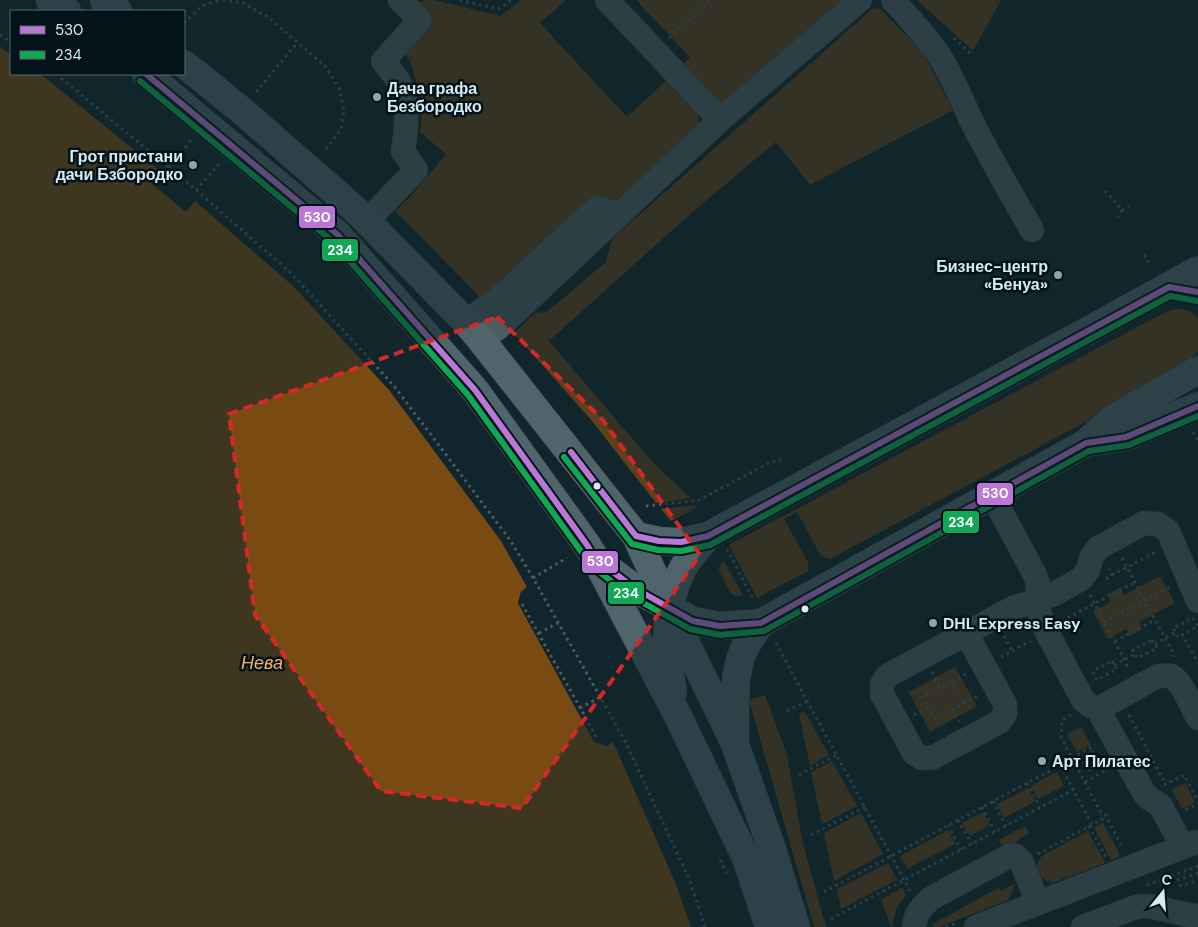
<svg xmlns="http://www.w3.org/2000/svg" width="1198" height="927" font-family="'DM Sans',sans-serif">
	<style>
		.green { fill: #5f401c }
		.water { fill: #794b13 }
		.pier { fill: #10262c }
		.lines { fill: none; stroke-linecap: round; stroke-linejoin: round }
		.minor-casing { stroke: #303f45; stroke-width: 25 }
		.major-casing { stroke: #303f45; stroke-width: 29 }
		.path { stroke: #4d5d62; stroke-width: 3; stroke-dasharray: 2.5 4; stroke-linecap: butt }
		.minor { stroke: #4c5d62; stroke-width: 24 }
		.major { stroke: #50656b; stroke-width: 28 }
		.bus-1-casing { stroke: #041319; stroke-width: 10 }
		.bus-2-casing { stroke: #041319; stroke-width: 10 }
		.bus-1 { stroke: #ba77d6; stroke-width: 6 }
		.bus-2 { stroke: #10a855; stroke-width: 6 }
		.marked { fill: none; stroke: #d62828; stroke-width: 4; stroke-dasharray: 10 6; stroke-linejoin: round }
		.poi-dot { fill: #91a5ad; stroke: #041319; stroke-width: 2 }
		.bus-dot { fill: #d6eaf2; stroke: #041319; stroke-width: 2 }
		.labels { text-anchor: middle; stroke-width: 5; stroke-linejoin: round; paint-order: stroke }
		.poi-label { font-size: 16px; font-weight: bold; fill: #d6eaf2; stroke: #041319; text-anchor: start }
		.water-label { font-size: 18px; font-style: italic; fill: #fcaf61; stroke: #041319 }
		.line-badge { stroke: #041319; stroke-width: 2 }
		.badge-label { font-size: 14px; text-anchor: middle; font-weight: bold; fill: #fff }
	</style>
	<rect width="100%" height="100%" fill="#10262c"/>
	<g class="green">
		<path d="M424 0H434L500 16 522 0H566L540 23 627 117 668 79 698 113 699 125 694 133 617 200 593 202 483 300 395 211 410 197 446 154 420 132 422 107 412 66 403 48 418 6Z"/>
		<path d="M636 0H846L724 103 717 104 680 67 690 57Z"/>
		<path d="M917 0H1001L973 51Z"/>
		<path d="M876 8 880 9 922 51 953 110 810 185 776 142 688 216 549 341 654 464 691 498 656 503 592 421 514 333 535 313 547 312 606 262 612 239 872 9Z"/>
		<path d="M1175 309C1186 309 1191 311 1198 318V351L1196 354 1138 394 830 559 821 556 797 512 784 519 808 562V571L757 598 729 545 1109 342 1166 312Z"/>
		<path d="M695 505 696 508 671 521 661 509Z"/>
		<path d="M724 561 743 595 735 596 731 594 719 571C719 566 720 564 724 561Z"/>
		<path d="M1160 576 1175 603 1139 622 1142 629 1130 636 1126 629 1108 639 1093 611 1111 602 1108 594 1120 588 1124 595Z"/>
		<path d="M955 667 977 706 930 732 909 692Z"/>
		<path d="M765 695 787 755 803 844 826 927H814L749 700Z"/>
		<path d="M805 712 829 755 810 766 799 714Z"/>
		<path d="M1081 727 1091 745 1077 752 1067 734Z"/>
		<path d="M1093 749 1102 765 1088 772 1079 757Z"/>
		<path d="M832 761 857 806 822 824 811 772Z"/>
		<path d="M1057 772 1064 786 1038 799 1031 786Z"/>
		<path d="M1185 783 1195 802 1182 809 1172 790Z"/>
		<path d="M1028 788 1035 801 1004 818 997 804Z"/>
		<path d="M983 812 990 825 970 836 962 823Z"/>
		<path d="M861 813 883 854 834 881 824 833Z"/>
		<path d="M1103 823 1119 852C1119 858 1116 859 1111 860L1094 828Z"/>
		<path d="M1025 826 1029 833C1020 838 1015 845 1006 847L1002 845 999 840Z"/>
		<path d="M948 830 955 844 907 869 900 856Z"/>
		<path d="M1088 831 1105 863 1052 883C1039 878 1031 869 1042 856Z"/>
		<path d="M888 863 897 880 841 909 837 889Z"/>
		<path d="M1014 884 1013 890 1008 900 939 927H935L933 924 998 888H999L1001 891Z"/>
		<path d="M902 888 906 895 897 907 892 927H891L881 899Z"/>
	</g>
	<path class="water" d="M0 47 11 55V74H39L48 80 159 170 150 182 186 212 195 201 294 287 389 390 501 541 527 587 521 592 518 603 594 742 607 746 613 742 675 882 691 927H0Z"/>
	<path class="pier" d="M527 587 528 590 523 593 520 602 596 740 607 743 612 740 613 742 607 746 595 742 518 603 521 592Z"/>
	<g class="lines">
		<defs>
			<g id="minor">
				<path d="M607 0 720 120"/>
				<path d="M893 0C909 18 926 36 939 55 952 76 961 98 971 120 990 158 1011 194 1032 230"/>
				<path d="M367 221 416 170 403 151C406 132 410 100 400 84 396 76 389 69 383 61L420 20 400 0"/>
				<path d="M466 322 505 293 546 254 597 208 620 214"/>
				<path d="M481 340 499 327 519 309 720 120 860 0"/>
				<path d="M992 495 1035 575 1038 584 1037 601 1042 623 1083 700 1089 705 1098 709 1144 793 1150 799 1160 805 1183 847"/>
				<path d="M966 633 1005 704V714L999 722 932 758H922L914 753 882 694V684L887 676 1015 607 1037 601 1054 594 1081 579 1088 570 1092 556 1098 548 1144 523 1158 524 1168 531 1198 601"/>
				<path d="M1098 709 1158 676C1163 676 1167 675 1171 676 1182 681 1192 707 1198 718"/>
				<path d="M914 927C915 914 921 908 930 899L1009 856H1016L1021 861 1038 903"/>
				<path d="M976 927 1196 842"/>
				<path d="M1083 927 1136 907 1148 906 1189 915 1198 916"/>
			</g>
			<g id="major">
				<path d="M50 0 67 11"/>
				<path d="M104 0 118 11"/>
				<path d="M184 64 241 110 358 212 466 322 481 340 636 536 669 608 735 744 771 846 796 927"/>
				<path d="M146 74 337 234 475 390 587 545 595 558 678 716 746 858 769 927"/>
				<path d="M1086 443 1126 437 1198 406"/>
				<path d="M636 536 659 541 681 542 708 536 1091 329 1198 270"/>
				<path d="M602 564 634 588 693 621 720 626 761 623"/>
				<path d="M673 692C665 652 663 608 682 570 688 558 699 547 708 536"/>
				<path d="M735 737C736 714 733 686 739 664 742 649 752 635 761 623L1086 443 1112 419 1198 370"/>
			</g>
		</defs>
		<use href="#minor" class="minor-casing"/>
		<use href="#major" class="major-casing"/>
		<g class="path">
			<path d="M223 0 243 3 268 17 325 66 339 88 344 111 341 129 324 152"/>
			<path d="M460 0 498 9 512 0"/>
			<path d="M184 23 202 6 220 0"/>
			<path d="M0 35 11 42"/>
			<path d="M669 38 711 0"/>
			<path d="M954 38 973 56"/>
			<path d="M56 74 196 190 292 274 394 386 444 452 510 540 533 578 626 743 690 881 705 927"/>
			<path d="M256 92 298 42"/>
			<path d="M169 168 191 140"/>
			<path d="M196 190 219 164"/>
			<path d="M1105 191 1122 210 1118 217"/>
			<path d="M1122 210 1129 206"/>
			<path d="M1144 255 1149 263"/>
			<path d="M1193 432 1198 441"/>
			<path d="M646 506 699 500 771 462 785 459"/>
			<path d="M727 549 753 599"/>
			<path d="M1122 558 1174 655 1173 657"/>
			<path d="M1112 575 1156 552"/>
			<path d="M533 578 567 558"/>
			<path d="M1106 579 1112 575 1109 569"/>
			<path d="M1090 595 1129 669"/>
			<path d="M522 604 597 738"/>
			<path d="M1193 618 1198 626 1178 637 1173 628Z"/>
			<path d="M1062 621 1135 582"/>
			<path d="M1104 622 1170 587"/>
			<path d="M539 633 558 623"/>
			<path d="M1182 634 1198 663"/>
			<path d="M1004 636 1012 651"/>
			<path d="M1152 640 1157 648 1137 658 1133 650Z"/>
			<path d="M1115 641 1155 620"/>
			<path d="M776 643 910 891"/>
			<path d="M1155 644 1176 632"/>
			<path d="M1001 657 1031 641"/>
			<path d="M1112 661 1117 669 1097 680 1093 671Z"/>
			<path d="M1114 665 1135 654"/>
			<path d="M932 672 940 687"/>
			<path d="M952 681 967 673"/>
			<path d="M964 703 952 681 922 697 934 719 978 696"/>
			<path d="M580 708 600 697"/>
			<path d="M952 709 959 722"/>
			<path d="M787 711 808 701"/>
			<path d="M914 715 928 708"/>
			<path d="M1071 715 1062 720 1061 737 1100 811 1105 814 1123 849"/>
			<path d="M1129 715 1166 785"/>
			<path d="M1072 758 1095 745"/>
			<path d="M1060 765 1092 825"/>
			<path d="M799 775 837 755"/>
			<path d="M1085 782 1108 769"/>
			<path d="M1027 783 1040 807"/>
			<path d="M1164 785 1184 775 1198 801"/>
			<path d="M993 801 1006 826"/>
			<path d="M982 807 995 832"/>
			<path d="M1186 810 1198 803"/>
			<path d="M958 820 972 844"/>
			<path d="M948 825 961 850"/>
			<path d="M1089 826 1106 857"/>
			<path d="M811 835 865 807"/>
			<path d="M1038 854 1106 817"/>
			<path d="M720 860 726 873"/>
			<path d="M1198 873 1178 880 1181 886 1198 880"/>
			<path d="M1147 885 1198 866"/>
			<path d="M824 892 1072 759"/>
			<path d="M831 919 1073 790"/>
			<path d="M946 927 957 923"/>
		</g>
		<use href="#minor" class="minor"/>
		<use href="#major" class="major"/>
		<defs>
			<g id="bus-1">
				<path d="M146 74 337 234 475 390 587 545 595 558 634 588 693 621 720 626 761 623 1086 443 1126 437 1198 406"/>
				<path d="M571 452 636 536 659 541 681 542 708 536 1169 287 1198 292"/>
			</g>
			<g id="bus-2">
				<path d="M140 81 331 240 468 395 580 550 589 564 629 595 690 629 720 635 764 631 1089 451 1129 445 1198 416"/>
				<path d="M564 457 632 544 658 550 681 551 710 545 1170 296 1197 301"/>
			</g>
		</defs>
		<use href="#bus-1" class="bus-1-casing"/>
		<use href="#bus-2" class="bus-2-casing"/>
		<use href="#bus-1" class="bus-1"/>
		<use href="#bus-2" class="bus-2"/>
	</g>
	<path d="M0 0H1198V927H0ZM497 317 602 419 700 555 522 808 381 791 255 615 229 414Z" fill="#10262c" fill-opacity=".55" fill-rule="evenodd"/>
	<path class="marked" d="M497 317 602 419 700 555 522 808 381 791 255 615 229 414Z"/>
	<g class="poi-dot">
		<circle cx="377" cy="97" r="5"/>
		<circle cx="193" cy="165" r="5"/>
		<circle cx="1058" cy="275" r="5"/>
		<circle cx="933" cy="623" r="5"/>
		<circle cx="1042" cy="761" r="5"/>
	</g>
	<g class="bus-dot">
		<circle cx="597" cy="486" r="4.5"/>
		<circle cx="805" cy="609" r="4.5"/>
	</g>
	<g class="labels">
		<g class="poi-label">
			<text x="387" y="94">Дача графа<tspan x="387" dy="18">Безбородко</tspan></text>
			<text x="183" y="162" text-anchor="end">Грот пристани<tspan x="183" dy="18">дачи Бзбородко</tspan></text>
			<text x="1048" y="272" text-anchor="end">Бизнес-центр<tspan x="1048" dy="18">«Бенуа»</tspan></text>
			<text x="943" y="629">DHL Express Easy</text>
			<text x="1052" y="767">Арт Пилатес</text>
		</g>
		<g class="water-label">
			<text x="262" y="669">Нева</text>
		</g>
	</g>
	<g class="line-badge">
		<rect x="298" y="205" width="38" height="24" rx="5" fill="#ba77d6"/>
		<rect x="321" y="238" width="38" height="24" rx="5" fill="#10a855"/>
		<rect x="976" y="482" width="38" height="24" rx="5" fill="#ba77d6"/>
		<rect x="942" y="510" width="38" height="24" rx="5" fill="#10a855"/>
		<rect x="581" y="550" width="38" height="24" rx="5" fill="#ba77d6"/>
		<rect x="607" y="581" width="38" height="24" rx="5" fill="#10a855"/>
	</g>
	<g class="badge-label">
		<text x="317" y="222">530</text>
		<text x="340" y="255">234</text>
		<text x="995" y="498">530</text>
		<text x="961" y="527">234</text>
		<text x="600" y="566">530</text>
		<text x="626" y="598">234</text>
	</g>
	<rect x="10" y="10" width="175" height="65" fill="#041319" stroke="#586970"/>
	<rect x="20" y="26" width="25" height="8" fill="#ba77d6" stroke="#586970"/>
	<text x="55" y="35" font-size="15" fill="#d6eaf2">530</text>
	<rect x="20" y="51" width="25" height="8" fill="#10a855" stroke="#586970"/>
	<text x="55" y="60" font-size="15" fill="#d6eaf2">234</text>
	<g transform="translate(1163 892) rotate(17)" stroke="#041319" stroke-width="4" paint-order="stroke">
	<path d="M0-4L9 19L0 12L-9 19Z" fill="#d6eaf2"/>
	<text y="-8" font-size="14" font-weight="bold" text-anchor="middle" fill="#d6eaf2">С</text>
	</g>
</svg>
